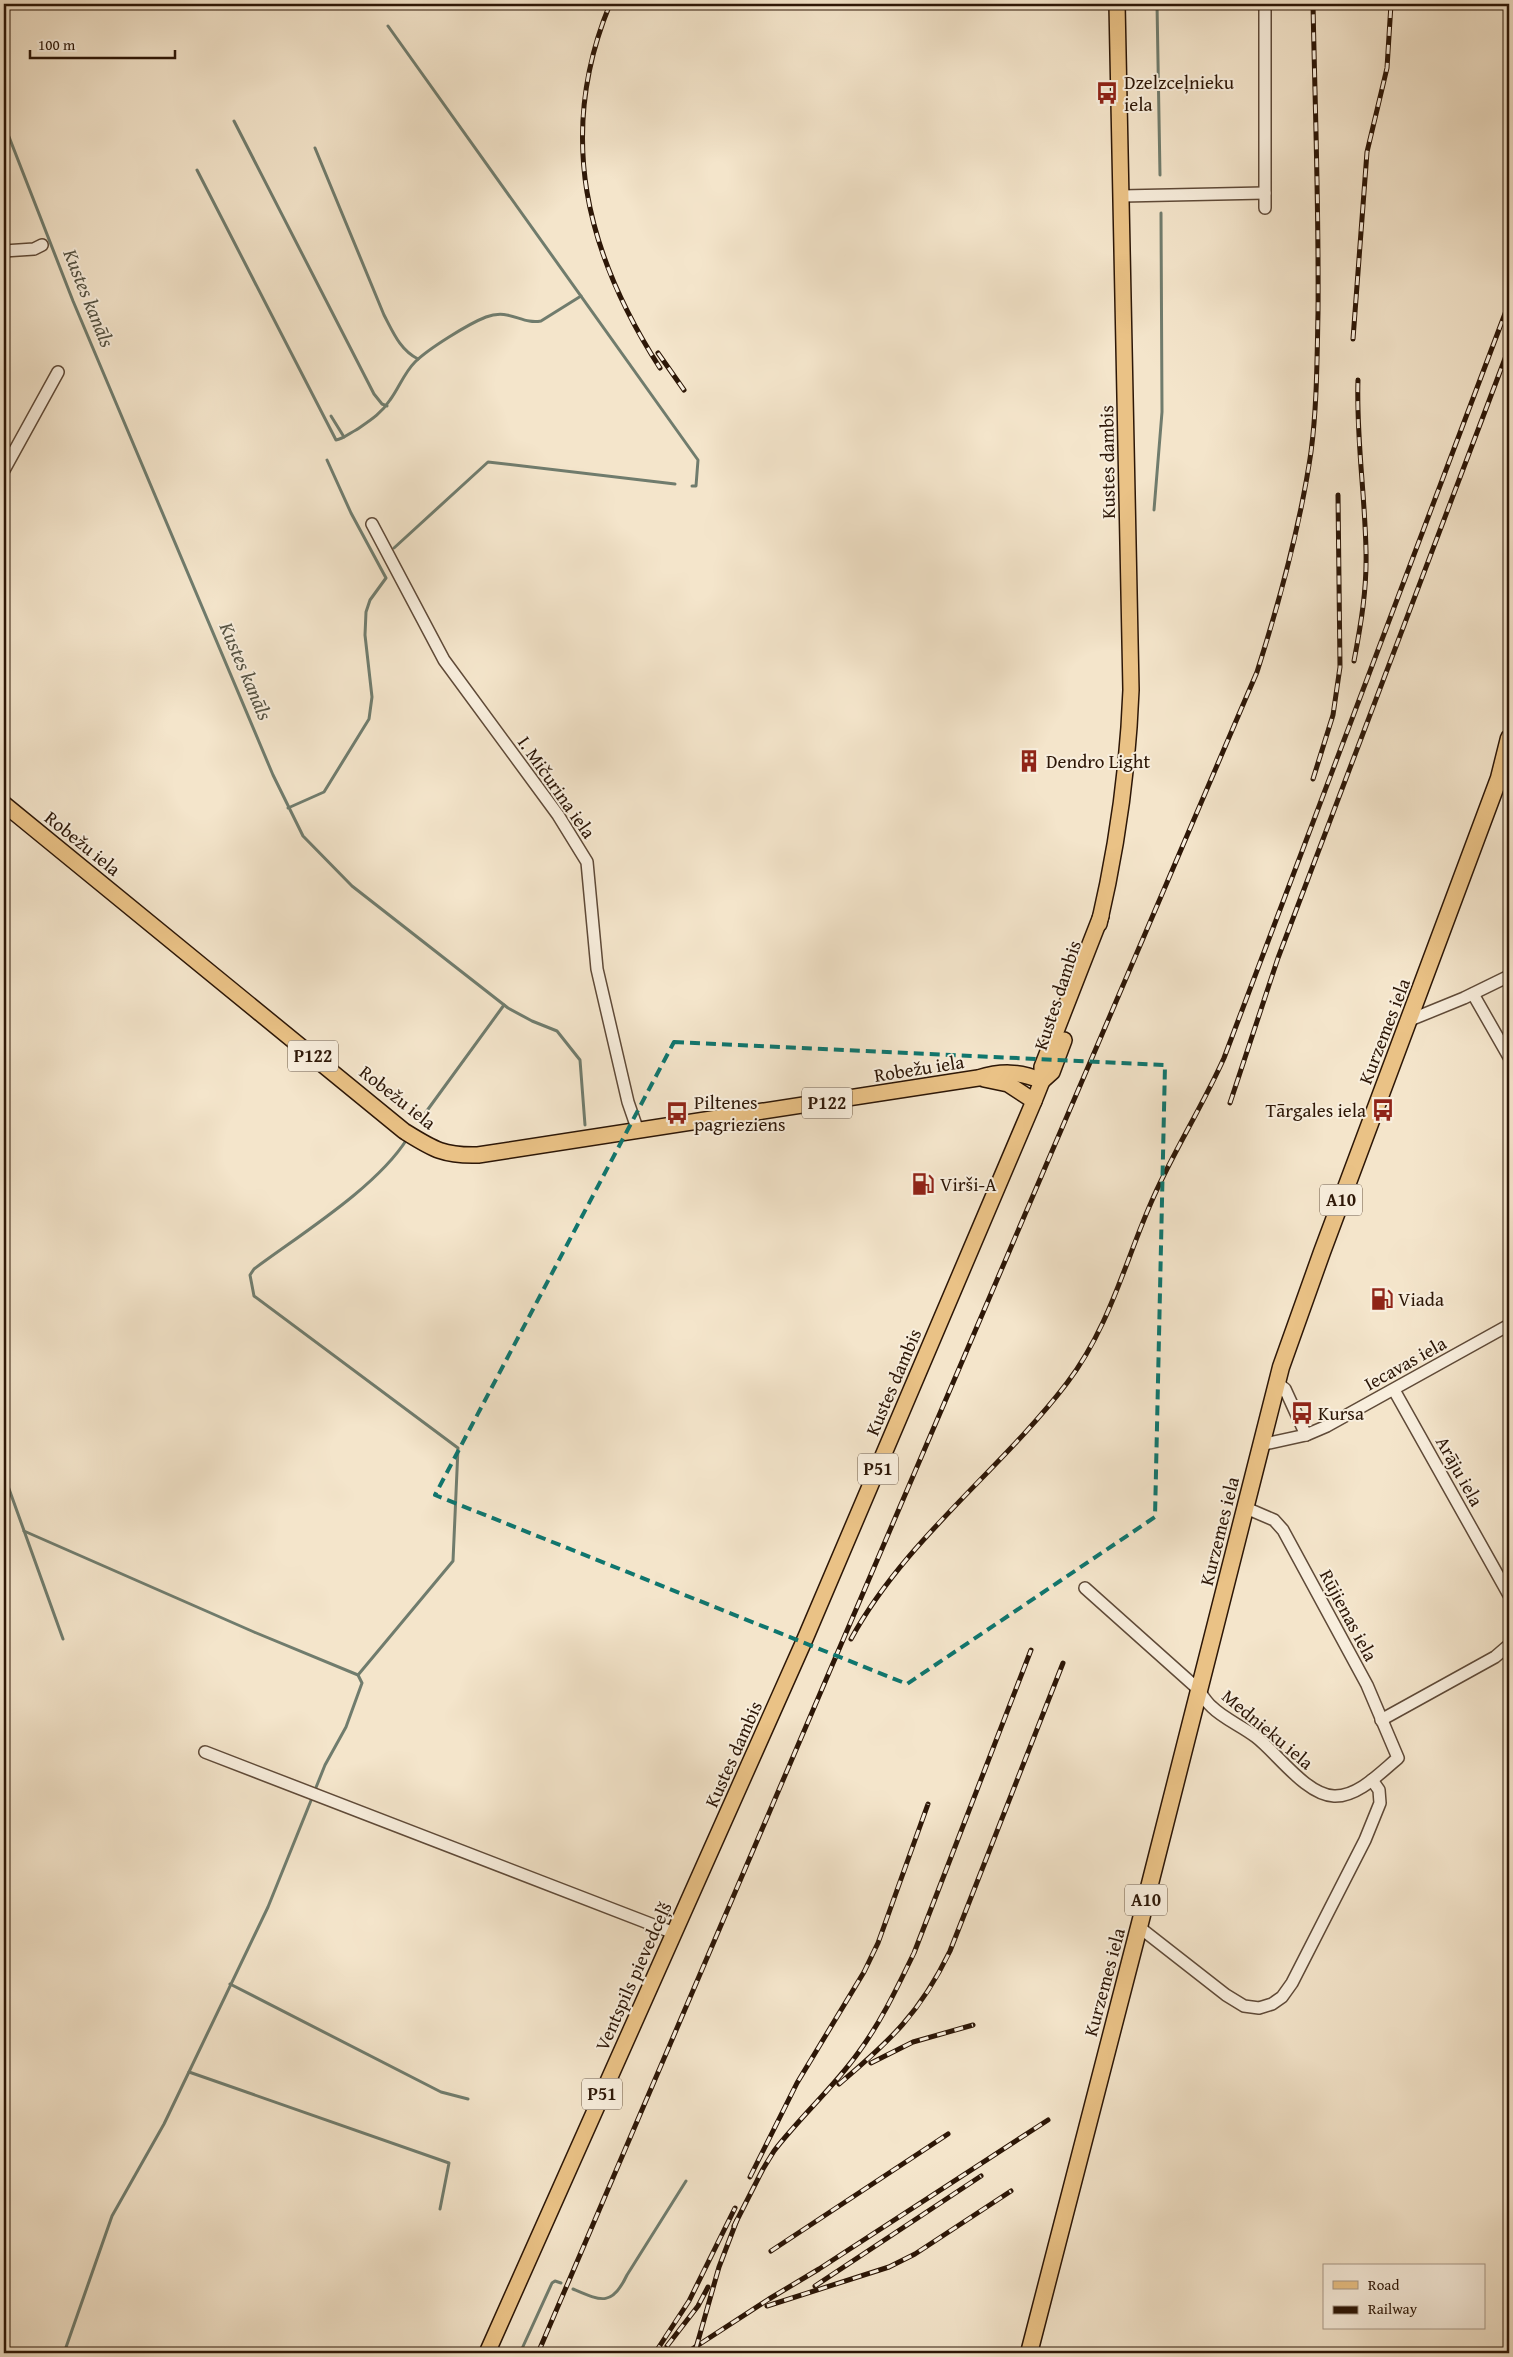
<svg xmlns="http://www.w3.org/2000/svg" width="1513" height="2357" font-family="'Gentium Book Plus',serif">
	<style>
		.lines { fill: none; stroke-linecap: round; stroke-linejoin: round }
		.stream { stroke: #707c6d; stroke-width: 3 }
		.minor-casing { stroke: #5f4a38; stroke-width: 14 }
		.major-casing { stroke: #2d1707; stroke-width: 18 }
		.highway-casing { stroke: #2d1707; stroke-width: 19 }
		.minor { stroke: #f8eedd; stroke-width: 11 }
		.major { stroke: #eac286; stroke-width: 15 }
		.highway { stroke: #eac286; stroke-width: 16 }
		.rail-casing { stroke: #2d1707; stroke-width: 5 }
		.rail { stroke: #f8eedd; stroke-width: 3; stroke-dasharray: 9; stroke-linecap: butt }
		.marked { fill: none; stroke: #0f766e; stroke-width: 4; stroke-dasharray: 10 6; stroke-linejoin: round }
		.labels { text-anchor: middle; stroke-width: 4; stroke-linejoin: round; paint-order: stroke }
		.shield { fill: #f8eedd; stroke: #6a5847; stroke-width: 1 }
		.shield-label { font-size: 18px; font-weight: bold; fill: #2d1707 }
		.poi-label { font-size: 19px; fill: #2d1707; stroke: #f8eedd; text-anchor: start }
		.street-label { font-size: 19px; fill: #2d1707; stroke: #f8eedd }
		.water-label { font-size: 20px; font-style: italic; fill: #545242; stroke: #f8eedd }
	</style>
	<rect width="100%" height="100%" fill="#f4e5cb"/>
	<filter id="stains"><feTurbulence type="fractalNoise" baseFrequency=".004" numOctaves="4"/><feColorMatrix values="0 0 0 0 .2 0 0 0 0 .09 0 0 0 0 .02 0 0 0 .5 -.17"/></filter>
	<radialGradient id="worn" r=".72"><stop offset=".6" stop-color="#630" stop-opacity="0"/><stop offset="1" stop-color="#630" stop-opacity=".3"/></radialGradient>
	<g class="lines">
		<g class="stream">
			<path d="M1157 4 1160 175"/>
			<path d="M388 26 698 460 696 486H692"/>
			<path d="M234 121 374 394 382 404 387 406"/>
			<path d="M4 124 73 301 273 775 303 836 352 886 508 1008 532 1021 557 1031 580 1060 585 1125"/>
			<path d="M315 148 384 315C393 332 400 350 418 359"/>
			<path d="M197 170 336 440C343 439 350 433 356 430 369 421 381 414 390 400 399 388 404 373 415 362 428 349 468 324 486 317 510 308 522 325 541 321L581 296"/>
			<path d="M331 416 344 437"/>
			<path d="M1154 510 1162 412 1161 213"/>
			<path d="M394 548 488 462 675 484"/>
			<path d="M288 808 324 792 369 719 372 697 365 635 366 612 370 600 386 578 351 513 327 460"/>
			<path d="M426 1112 504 1005"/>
			<path d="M4 1475 63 1639"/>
			<path d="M24 1531 254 1632 358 1675 362 1683 346 1727 325 1765 315 1790"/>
			<path d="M358 1675 453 1561 458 1448 254 1296 250 1275 254 1269C301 1234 377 1187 407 1139"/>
			<path d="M230 1984 441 2092 468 2099"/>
			<path d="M189 2072 449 2163 440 2209"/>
			<path d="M573 2289C601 2301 612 2307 627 2275L686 2181"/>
			<path d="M64 2353 112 2216 164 2124 268 1907 312 1798"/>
			<path d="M520 2353 552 2283 555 2281 561 2283"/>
		</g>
		<defs>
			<g id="minor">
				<path d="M1122 196 1265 193"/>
				<path d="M1265 208V4"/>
				<path d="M4 251 34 249 42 245"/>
				<path d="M4 470 58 372"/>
				<path d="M372 524 444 660 558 815 587 862 597 969 628 1102 638 1131"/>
				<path d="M1473 994 1509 1057"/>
				<path d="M1410 1020 1464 998 1509 976"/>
				<path d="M1277 1383 1285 1389 1306 1435"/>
				<path d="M1394 1390 1509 1595"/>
				<path d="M1260 1445 1306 1435 1327 1426 1509 1325"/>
				<path d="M1085 1588 1198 1689C1202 1695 1206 1702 1212 1707 1224 1719 1242 1726 1256 1737 1277 1753 1306 1795 1334 1796 1358 1797 1381 1772 1398 1758L1367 1685 1283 1530 1274 1520 1246 1508"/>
				<path d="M1381 1720 1495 1657 1509 1645"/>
				<path d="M205 1752 674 1933"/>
				<path d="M1139 1927 1226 1995 1244 2006 1259 2008 1272 2004 1282 1997 1292 1983 1365 1840 1380 1803 1379 1790 1372 1780"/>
			</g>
			<g id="major">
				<path d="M4 804 404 1131C433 1149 443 1156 478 1155L978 1078C1001 1071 1019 1071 1042 1081"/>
				<path d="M1099 924C1117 847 1128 770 1131 690L1117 4"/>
				<path d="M984 1079 1008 1084 1034 1101"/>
				<path d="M1042 1081 1052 1072 1064 1040"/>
				<path d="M487 2353 805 1639 1034 1101 1042 1081V1067L1101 916"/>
			</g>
			<path id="highway" d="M1029 2353 1139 1927 1281 1367 1322 1252 1499 778 1509 738"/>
		</defs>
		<use href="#minor" class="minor-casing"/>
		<use href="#major" class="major-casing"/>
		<use href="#highway" class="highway-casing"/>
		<use href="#minor" class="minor"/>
		<use href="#major" class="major"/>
		<use href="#highway" class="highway"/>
		<defs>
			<g id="rail">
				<path d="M610 4C556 135 586 253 660 368"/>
				<path d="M1353 339 1367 152 1387 68 1391 4"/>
				<path d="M658 353 684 390"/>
				<path d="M1354 661C1361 624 1367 589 1366 551 1365 494 1356 437 1358 380"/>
				<path d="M1313 779 1333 715 1340 667 1338 495"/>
				<path d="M1230 1103 1278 958 1509 348"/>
				<path d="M851 1639C905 1540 999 1472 1067 1383 1111 1325 1125 1260 1154 1196 1175 1149 1203 1105 1224 1058L1509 303"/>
				<path d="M871 2063 913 2042 973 2025"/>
				<path d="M839 2084C891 2040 920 2013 950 1951L1063 1663"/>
				<path d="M750 2177 797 2083 864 1972 878 1943 928 1804"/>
				<path d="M734 2226 763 2169 774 2151C800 2117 833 2088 858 2053 881 2022 897 1988 914 1953L1031 1650"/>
				<path d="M771 2251 948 2134"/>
				<path d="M815 2286 981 2176"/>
				<path d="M767 2306 889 2267 915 2254 1011 2191"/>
				<path d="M667 2346 698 2306 708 2287"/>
				<path d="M696 2348 719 2267 737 2220"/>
				<path d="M538 2353 1257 672C1280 600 1300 527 1311 452 1317 406 1317 359 1318 313 1319 210 1315 107 1313 4"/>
				<path d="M655 2353 689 2301 735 2208"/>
				<path d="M686 2353 769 2299 819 2269 1048 2120"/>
			</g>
		</defs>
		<use href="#rail" class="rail-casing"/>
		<use href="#rail" class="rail"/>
	</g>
	<path class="marked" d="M674 1042 1165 1065 1155 1517 907 1684 435 1495Z"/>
	<defs>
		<symbol id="bus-bare" viewBox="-9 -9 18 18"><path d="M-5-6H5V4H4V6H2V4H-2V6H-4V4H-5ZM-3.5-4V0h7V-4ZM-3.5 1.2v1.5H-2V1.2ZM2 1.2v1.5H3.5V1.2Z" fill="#8f2418" stroke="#f8eedd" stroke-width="2.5" paint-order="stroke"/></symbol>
		<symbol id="building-bare" viewBox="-9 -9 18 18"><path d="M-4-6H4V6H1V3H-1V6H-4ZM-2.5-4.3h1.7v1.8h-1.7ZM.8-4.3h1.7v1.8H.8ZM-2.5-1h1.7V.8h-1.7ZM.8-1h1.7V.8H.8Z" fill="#8f2418" stroke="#f8eedd" stroke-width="2.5" paint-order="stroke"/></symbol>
		<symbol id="fuel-bare" viewBox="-9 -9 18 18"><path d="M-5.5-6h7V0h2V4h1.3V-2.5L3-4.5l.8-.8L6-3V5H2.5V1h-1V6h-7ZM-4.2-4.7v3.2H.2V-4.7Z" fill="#8f2418" stroke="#f8eedd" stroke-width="2.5" paint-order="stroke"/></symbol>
	</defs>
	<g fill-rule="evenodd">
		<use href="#bus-bare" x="1091" y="77" width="32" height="32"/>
		<use href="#building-bare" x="1013" y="745" width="32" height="32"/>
		<use href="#bus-bare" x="1367" y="1094" width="32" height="32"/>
		<use href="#bus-bare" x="661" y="1097" width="32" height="32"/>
		<use href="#fuel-bare" x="907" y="1168" width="32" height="32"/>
		<use href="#fuel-bare" x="1366" y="1283" width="32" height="32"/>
		<use href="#bus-bare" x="1286" y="1397" width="32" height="32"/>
	</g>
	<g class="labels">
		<g class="shield">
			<rect x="288" y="1040.5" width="50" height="31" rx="4"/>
			<rect x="802" y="1087.5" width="50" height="31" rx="4"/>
			<rect x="1320" y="1184.5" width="42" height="31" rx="4"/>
			<rect x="858" y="1453.5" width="40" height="31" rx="4"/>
			<rect x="1125" y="1884.5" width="42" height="31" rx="4"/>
			<rect x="582" y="2078.5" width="40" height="31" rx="4"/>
		</g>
		<g class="shield-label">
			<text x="313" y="1062">P122</text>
			<text x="827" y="1109">P122</text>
			<text x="1341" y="1206">A10</text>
			<text x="878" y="1475">P51</text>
			<text x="1146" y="1906">A10</text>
			<text x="602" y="2100">P51</text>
		</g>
		<g class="poi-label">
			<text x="1124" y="89">Dzelzceļnieku<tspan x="1124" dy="22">iela</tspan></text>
			<text x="1046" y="768">Dendro Light</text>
			<text x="694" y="1109">Piltenes<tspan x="694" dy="22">pagrieziens</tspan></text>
			<text x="1366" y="1117" text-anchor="end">Tārgales iela</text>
			<text x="940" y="1191">Virši-A</text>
			<text x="1398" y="1306">Viada</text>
			<text x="1318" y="1420">Kursa</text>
		</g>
		<g class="street-label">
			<text transform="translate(1107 462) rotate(-91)" y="7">Kustes dambis</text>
			<text transform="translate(557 787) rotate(55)" y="7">I. Mičurina iela</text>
			<text transform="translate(83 843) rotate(39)" y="7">Robežu iela</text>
			<text transform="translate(1057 995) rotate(-72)" y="7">Kustes dambis</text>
			<text transform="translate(1384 1031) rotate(-69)" y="7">Kurzemes iela</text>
			<text transform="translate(919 1068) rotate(-9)" y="7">Robežu iela</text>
			<text transform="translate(398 1097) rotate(38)" y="7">Robežu iela</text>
			<text transform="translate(1405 1363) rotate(-29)" y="7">Iecavas iela</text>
			<text transform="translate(893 1382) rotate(-67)" y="7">Kustes dambis</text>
			<text transform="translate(1460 1471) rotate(61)" y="7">Arāju iela</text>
			<text transform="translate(1219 1531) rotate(-76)" y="7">Kurzemes iela</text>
			<text transform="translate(1349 1615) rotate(62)" y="7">Rūjienas iela</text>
			<text transform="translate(1268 1729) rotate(40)" y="7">Mednieku iela</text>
			<text transform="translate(733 1754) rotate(-66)" y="7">Kustes dambis</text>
			<text transform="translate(633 1976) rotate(-66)" y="7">Ventspils pievedceļš</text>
			<text transform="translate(1104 1982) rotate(-75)" y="7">Kurzemes iela</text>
		</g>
		<g class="water-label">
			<text transform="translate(89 298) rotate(68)" y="7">Kustes kanāls</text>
			<text transform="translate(246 671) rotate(67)" y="7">Kustes kanāls</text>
		</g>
	</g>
	<rect width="1513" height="2357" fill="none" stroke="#f4e5cb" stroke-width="20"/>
	<rect x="5" y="5" width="1503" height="2347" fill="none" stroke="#2d1707" stroke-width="2.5"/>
	<rect x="10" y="10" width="1493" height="2337" fill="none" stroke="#2d1707"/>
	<rect x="1323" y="2264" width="162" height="65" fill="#f8eedd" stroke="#a79887"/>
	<rect x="1333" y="2281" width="25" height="8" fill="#eac286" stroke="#a79887"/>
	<text x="1368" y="2290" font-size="15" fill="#2d1707">Road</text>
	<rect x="1333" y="2306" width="25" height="8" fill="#2d1707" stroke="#a79887"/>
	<text x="1368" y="2314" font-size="15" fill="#2d1707">Railway</text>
	<path d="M30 50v8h145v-8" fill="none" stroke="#2d1707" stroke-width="2.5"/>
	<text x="38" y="50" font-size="15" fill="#2d1707" stroke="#f8eedd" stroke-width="4" paint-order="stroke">100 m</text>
	<rect width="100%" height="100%" filter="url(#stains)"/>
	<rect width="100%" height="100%" fill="url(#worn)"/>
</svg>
